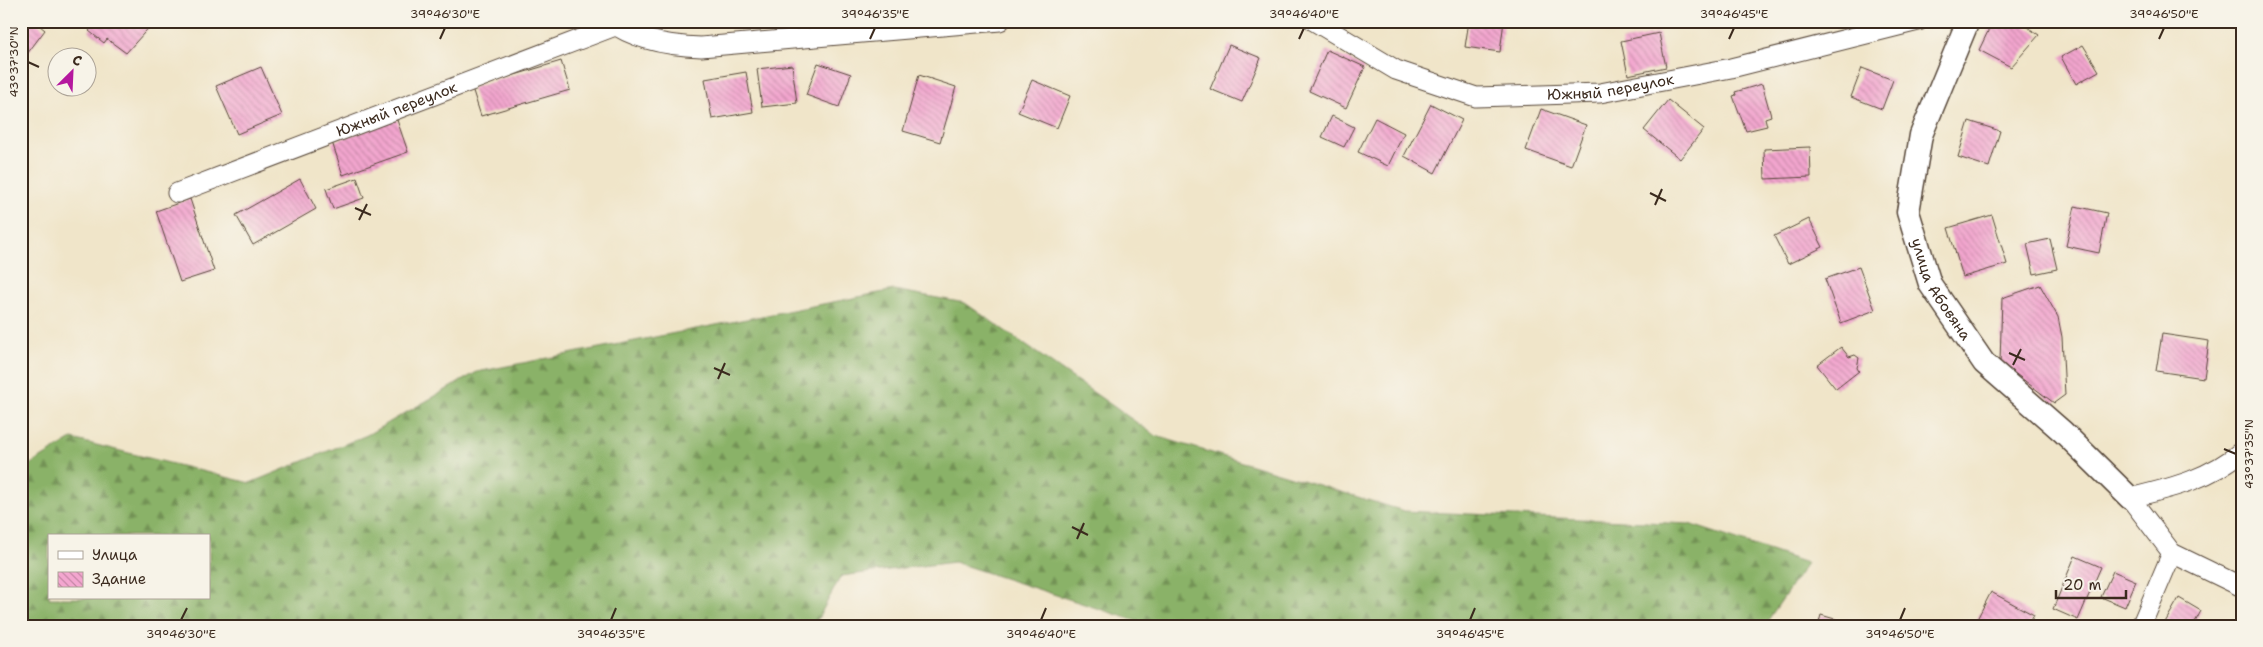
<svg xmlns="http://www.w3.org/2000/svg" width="2263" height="647" font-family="'Shantell Sans',sans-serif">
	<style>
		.forest { fill: url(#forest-firs); stroke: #626e43; fill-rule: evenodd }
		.building { fill: url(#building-back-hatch) }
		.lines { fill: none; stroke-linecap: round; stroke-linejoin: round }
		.minor-casing { stroke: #564638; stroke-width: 21 }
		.tertiary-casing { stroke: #564638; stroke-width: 25 }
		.minor { stroke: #fff; stroke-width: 19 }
		.tertiary { stroke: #fff; stroke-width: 22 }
		.ticks { fill: none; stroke: #3b2a1e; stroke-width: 2 }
		.labels { text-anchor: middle; stroke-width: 4; stroke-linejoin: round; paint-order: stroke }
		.street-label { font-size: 15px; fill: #3b2a1e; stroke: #f7f3e8 }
		.neatline { fill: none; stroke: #3b2a1e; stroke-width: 2 }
		.ticks-label { font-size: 12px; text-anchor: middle; fill: #3b2a1e }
	</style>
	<defs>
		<pattern id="forest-firs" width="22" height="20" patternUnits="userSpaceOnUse" patternTransform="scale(1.25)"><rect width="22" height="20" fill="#8ab268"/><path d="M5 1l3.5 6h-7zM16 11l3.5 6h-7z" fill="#729155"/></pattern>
		<pattern id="building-back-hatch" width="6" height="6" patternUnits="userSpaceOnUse" patternTransform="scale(1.25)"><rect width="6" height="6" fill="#f3a6cf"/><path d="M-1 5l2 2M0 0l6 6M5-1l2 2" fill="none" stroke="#c687a7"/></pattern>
	</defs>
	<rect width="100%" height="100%" fill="#f7f3e8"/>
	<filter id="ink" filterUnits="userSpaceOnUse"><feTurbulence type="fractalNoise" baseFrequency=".02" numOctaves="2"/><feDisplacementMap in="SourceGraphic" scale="10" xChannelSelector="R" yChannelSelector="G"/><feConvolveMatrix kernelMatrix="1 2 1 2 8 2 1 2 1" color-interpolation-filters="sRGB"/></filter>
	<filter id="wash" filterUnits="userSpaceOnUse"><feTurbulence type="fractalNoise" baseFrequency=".0096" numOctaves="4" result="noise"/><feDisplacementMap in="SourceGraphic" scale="20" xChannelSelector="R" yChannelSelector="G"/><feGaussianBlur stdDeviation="1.12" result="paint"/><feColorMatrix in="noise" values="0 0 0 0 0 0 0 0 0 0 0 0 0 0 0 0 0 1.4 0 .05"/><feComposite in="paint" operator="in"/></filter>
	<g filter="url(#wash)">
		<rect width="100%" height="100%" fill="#f0e5c9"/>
		<path class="forest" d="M894 290 965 303 1156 436 1404 511 1689 524 1807 563 1764 626H1152L954 562 841 576 814 626H21V470L72 439 250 483 367 435 477 372ZM49 536H209V598H49Z"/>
		<g id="blocks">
			<g class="building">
				<path d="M21 21H34L45 30 24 58 21 56Z"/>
				<path d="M85 21H150L153 23 126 53 107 39 104 43 89 31 92 27Z"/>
				<path d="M1469 21H1504L1500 52 1465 47Z"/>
				<path d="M1993 21H2018L2039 35 2011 67 1979 50Z"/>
				<path d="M1659 33 1666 67 1628 75 1621 41Z"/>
				<path d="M1229 45 1261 58 1242 102 1210 89Z"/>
				<path d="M2083 45 2099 71 2076 84 2061 57Z"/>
				<path d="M1327 50 1365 67 1346 108 1309 91Z"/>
				<path d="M561 61 570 90 481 116 472 88Z"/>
				<path d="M818 63 851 74 839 107 806 95Z"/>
				<path d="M792 65 797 103 762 107 757 69Z"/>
				<path d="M261 67 282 115 237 134 216 86Z"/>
				<path d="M1862 68 1893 80 1882 109 1851 97Z"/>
				<path d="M746 72 753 112 712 119 705 79Z"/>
				<path d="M919 75 956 87 940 142 903 131Z"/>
				<path d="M1032 80 1070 96 1057 128 1018 112Z"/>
				<path d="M1762 84 1771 116 1765 118 1767 126 1746 131 1733 96 1736 95 1735 92Z"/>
				<path d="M1668 100 1704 129 1680 159 1644 130Z"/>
				<path d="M1431 104 1462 120 1435 173 1404 156Z"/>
				<path d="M1541 109 1586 125 1571 166 1526 150Z"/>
				<path d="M1332 116 1354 127 1344 147 1322 137Z"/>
				<path d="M1375 118 1404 133 1388 166 1358 152Z"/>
				<path d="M397 120 408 152 343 175 332 142Z"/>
				<path d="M1969 121 2000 131 1989 167 1958 157Z"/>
				<path d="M1810 147 1811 177 1765 179 1764 149Z"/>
				<path d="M357 178 364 198 333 209 326 189Z"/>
				<path d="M300 179 316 209 253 245 236 215Z"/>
				<path d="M190 199 214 271 180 282 156 211Z"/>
				<path d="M2075 206 2107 213 2099 253 2066 246Z"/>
				<path d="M1992 215 2007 264 1963 277 1948 228Z"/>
				<path d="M1809 219 1823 247 1788 264 1774 236Z"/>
				<path d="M2050 239 2057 269 2034 274 2027 244Z"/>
				<path d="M1859 267 1875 310 1841 323 1825 279Z"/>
				<path d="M2040 285 2058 317 2062 337 2065 395 2054 403 2000 362 2002 298Z"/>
				<path d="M2162 334 2209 341 2204 378 2156 371Z"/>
				<path d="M1841 347 1849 357 1855 355 1859 358 1857 368 1859 371 1836 389 1817 365Z"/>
				<path d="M2075 556 2101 567 2078 620 2053 609Z"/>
				<path d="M2113 571 2136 581 2125 607 2101 597Z"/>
				<path d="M1991 592 2034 615 2028 626H1981L1975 623Z"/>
				<path d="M2179 598 2201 611 2193 626H2163Z"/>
				<path d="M1821 615 1852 624V626H1818Z"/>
			</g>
		</g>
	</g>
	<g filter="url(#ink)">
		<use href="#blocks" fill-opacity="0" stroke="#564638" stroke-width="1"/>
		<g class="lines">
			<defs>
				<g id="minor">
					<path d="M609 21C634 40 670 46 701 47L1000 21"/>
					<path id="s1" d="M1314 21 1396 70 1476 97 1600 93 1731 68 1918 21"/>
					<path id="s2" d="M177 193 615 26"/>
					<path d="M2242 451C2210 479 2171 488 2130 498L2172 553 2242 587"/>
					<path d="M2141 626 2172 553"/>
				</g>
				<g id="tertiary">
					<path id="s3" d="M1968 21 1921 135 1908 212 1930 284 1984 363 2063 432 2130 498"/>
				</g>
			</defs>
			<use href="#minor" class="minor-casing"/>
			<use href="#tertiary" class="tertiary-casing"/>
			<use href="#minor" class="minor"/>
			<use href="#tertiary" class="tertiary"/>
		</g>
	</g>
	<path class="ticks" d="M440 39 445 28M870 39 875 28M1299 39 1304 28M1729 39 1734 28M2159 39 2164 28M28 62 39 67M1650 193 1666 201M1655 205 1662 189M355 208 371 215M359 220 367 204M2009 353 2025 360M2013 365 2021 349M714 368 730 375M718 379 725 363M2224 449 2236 454M1072 527 1088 535M1077 539 1084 523M181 620 187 608M611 620 616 608M1041 620 1046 608M1470 620 1475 608M1900 620 1905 608"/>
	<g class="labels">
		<g class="street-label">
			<text dy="5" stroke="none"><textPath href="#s1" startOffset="315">Южный переулок</textPath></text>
			<text dy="5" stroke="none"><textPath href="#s2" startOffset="235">Южный переулок</textPath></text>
			<text dy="5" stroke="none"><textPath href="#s3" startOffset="286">улица Абовяна</textPath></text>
		</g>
	</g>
	<rect width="2263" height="647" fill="none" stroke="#f7f3e8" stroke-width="55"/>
	<rect x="48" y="534" width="162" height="65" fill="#f7f3e8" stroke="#aca397"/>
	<rect x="58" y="551" width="25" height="8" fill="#ffffff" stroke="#aca397"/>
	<text x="92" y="560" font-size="15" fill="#3b2a1e">Улица</text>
	<rect x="58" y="572" width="25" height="15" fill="url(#building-back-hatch)" stroke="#aca397"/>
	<text x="92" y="584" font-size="15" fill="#3b2a1e">Здание</text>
	<g transform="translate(72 72) rotate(24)"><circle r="24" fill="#f7f3e8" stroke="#aca397"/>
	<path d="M0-4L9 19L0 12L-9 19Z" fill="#b5179e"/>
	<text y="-8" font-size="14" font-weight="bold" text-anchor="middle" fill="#3b2a1e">С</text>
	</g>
	<path d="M2056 590v8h70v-8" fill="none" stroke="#3b2a1e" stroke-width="2.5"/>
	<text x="2063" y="590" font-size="15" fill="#3b2a1e" stroke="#f7f3e8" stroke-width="4" paint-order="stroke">20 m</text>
	<rect x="28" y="28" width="2208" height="592" class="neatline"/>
	<g class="ticks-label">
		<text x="445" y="18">39°46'30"E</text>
		<text x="875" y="18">39°46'35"E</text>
		<text x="1304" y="18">39°46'40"E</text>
		<text x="1734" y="18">39°46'45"E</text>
		<text x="2164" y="18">39°46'50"E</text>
		<text transform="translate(14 62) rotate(-90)" y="4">43°37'30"N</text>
		<text transform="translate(2249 454) rotate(-90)" y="4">43°37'35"N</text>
		<text x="181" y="638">39°46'30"E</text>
		<text x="611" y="638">39°46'35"E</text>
		<text x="1041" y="638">39°46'40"E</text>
		<text x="1470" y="638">39°46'45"E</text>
		<text x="1900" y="638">39°46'50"E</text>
	</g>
</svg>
